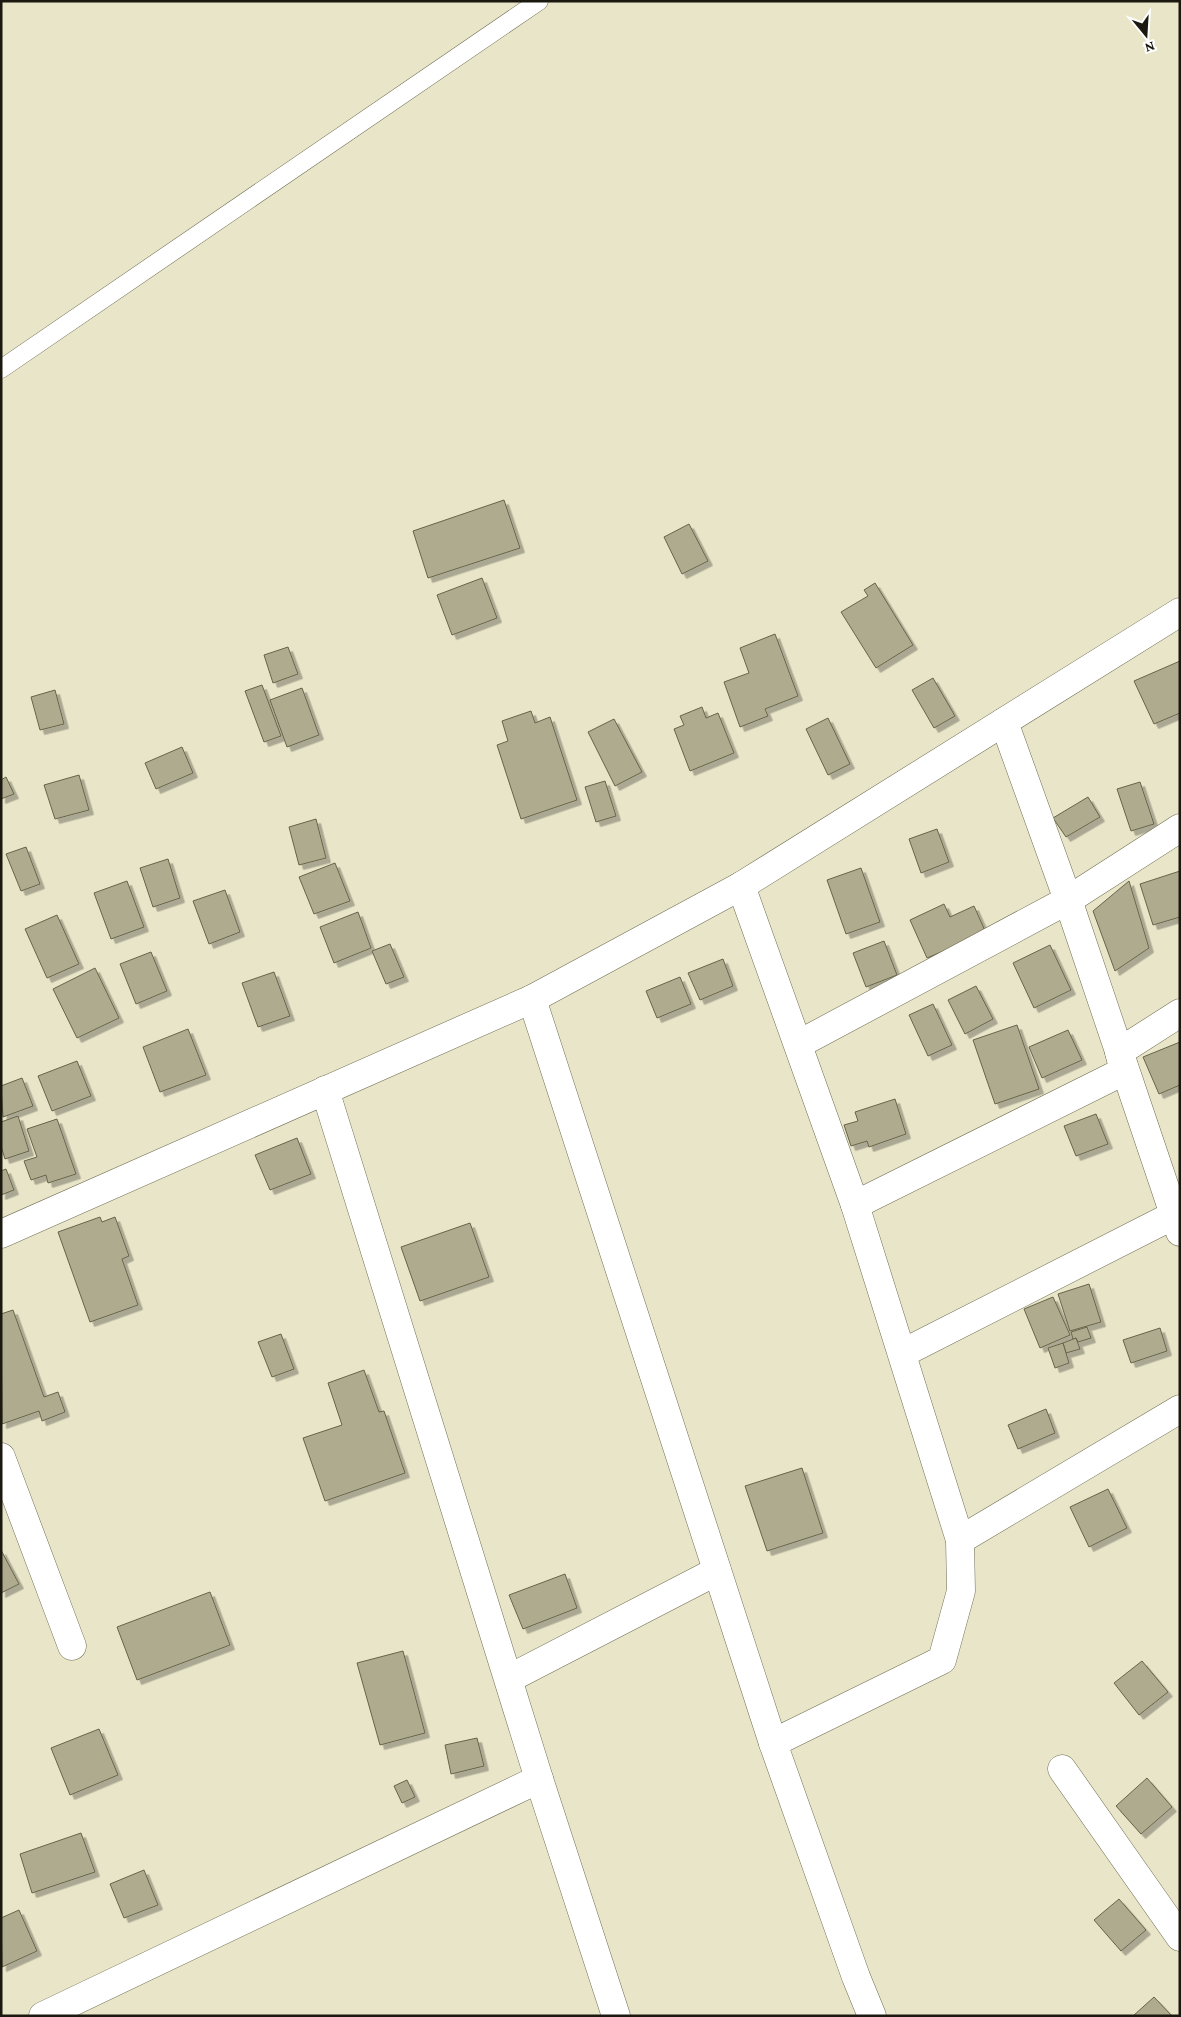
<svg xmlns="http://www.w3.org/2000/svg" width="1181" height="2017" font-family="'Crimson Pro',serif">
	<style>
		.building { fill: #aeab8f; stroke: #67644a; filter: url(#shadow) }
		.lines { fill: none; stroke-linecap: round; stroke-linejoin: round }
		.service-casing { stroke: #716e53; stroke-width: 19 }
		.minor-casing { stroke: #716e53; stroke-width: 29 }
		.service { stroke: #fff; stroke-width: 18 }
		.minor { stroke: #fff; stroke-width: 28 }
	</style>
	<defs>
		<filter id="shadow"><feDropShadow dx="4.5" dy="4.5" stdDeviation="0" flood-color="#0004"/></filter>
	</defs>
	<rect width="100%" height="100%" fill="#e8e5c8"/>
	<g class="building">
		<path d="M504 500 520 548 428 578 413 531Z"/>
		<path d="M689 524 708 561 682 574 664 537Z"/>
		<path d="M482 578 497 618 452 635 437 595Z"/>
		<path d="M875 583 913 645 876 668 841 612 868 596 864 590Z"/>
		<path d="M775 634 798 696 765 709 768 716 740 727 724 682 749 673 740 648Z"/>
		<path d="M288 647 298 674 273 683 264 655Z"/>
		<path d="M1180 661V713L1154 724 1134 681Z"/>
		<path d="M933 678 955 716 934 728 912 690Z"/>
		<path d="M262 685 281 736 264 742 245 691Z"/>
		<path d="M302 688 319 735 287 747 270 700Z"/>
		<path d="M55 690 64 724 40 730 31 697Z"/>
		<path d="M702 707 706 718 718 713 734 753 690 771 674 729 684 725 680 716Z"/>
		<path d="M531 711 535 723 550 717 577 800 521 819 497 745 508 741 502 721Z"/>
		<path d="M828 718 850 764 828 775 806 729Z"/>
		<path d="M614 719 642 772 615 786 588 732Z"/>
		<path d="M182 747 193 773 156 789 145 763Z"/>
		<path d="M79 775 89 810 55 819 44 785Z"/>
		<path d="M6 777 14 794 1 799V780Z"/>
		<path d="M605 781 616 816 596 822 585 787Z"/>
		<path d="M1140 782 1154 824 1131 831 1117 789Z"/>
		<path d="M1088 797 1100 817 1066 837 1053 818Z"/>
		<path d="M316 819 326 858 299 865 289 827Z"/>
		<path d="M937 829 949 862 921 873 909 839Z"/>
		<path d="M26 847 40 884 21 891 6 854Z"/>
		<path d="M168 859 180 898 153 907 140 868Z"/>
		<path d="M335 863 350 901 314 914 299 877Z"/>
		<path d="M861 868 880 922 846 934 827 880Z"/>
		<path d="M1180 871V917L1153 925 1140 884Z"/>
		<path d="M127 881 144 927 111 939 94 893Z"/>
		<path d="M1129 881 1149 948 1115 971 1093 911Z"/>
		<path d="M225 890 240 932 209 944 193 901Z"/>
		<path d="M944 904 950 917 974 906 986 933 927 958 910 920Z"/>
		<path d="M358 912 371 948 334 963 320 927Z"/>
		<path d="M57 915 79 964 47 978 25 929Z"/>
		<path d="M884 941 897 975 866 987 853 953Z"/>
		<path d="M390 944 404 977 386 984 372 951Z"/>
		<path d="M1050 945 1071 990 1034 1008 1013 963Z"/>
		<path d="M151 952 167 991 136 1004 120 964Z"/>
		<path d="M723 959 733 986 700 1000 688 973Z"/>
		<path d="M95 968 119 1018 77 1038 53 989Z"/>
		<path d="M274 972 290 1016 258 1027 242 983Z"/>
		<path d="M680 977 691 1004 657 1018 646 991Z"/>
		<path d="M976 986 993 1019 965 1034 948 1000Z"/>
		<path d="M933 1004 952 1045 928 1056 909 1015Z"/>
		<path d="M1017 1025 1039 1089 995 1104 973 1040Z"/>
		<path d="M188 1029 206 1075 160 1092 143 1047Z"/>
		<path d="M1068 1030 1082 1060 1042 1078 1029 1047Z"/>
		<path d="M1180 1042V1085L1159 1094 1143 1057Z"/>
		<path d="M77 1061 91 1096 52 1111 38 1076Z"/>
		<path d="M22 1078 33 1106 3 1117 1 1086Z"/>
		<path d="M895 1099 906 1134 869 1147 867 1141 851 1146 844 1125 858 1121 855 1112Z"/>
		<path d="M1096 1114 1108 1144 1076 1156 1064 1126Z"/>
		<path d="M18 1116 29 1151 5 1159 1 1146V1122Z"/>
		<path d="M57 1119 76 1174 48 1183 46 1175 31 1180 24 1161 37 1157 27 1129Z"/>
		<path d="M297 1138 311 1174 270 1190 255 1155Z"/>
		<path d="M6 1169 14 1190 1 1195V1171Z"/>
		<path d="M100 1217 102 1222 115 1217 129 1256 122 1259 138 1305 90 1322 58 1232Z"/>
		<path d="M470 1223 489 1277 420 1301 401 1247Z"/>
		<path d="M1089 1284 1101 1322 1070 1331 1058 1294Z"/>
		<path d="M1053 1297 1070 1335 1040 1348 1024 1309Z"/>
		<path d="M13 1310 44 1397 58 1392 65 1412 42 1421 39 1411 2 1424 1 1314Z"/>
		<path d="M1087 1327 1091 1338 1078 1342 1076 1338 1073 1339 1071 1332Z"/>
		<path d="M1160 1328 1167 1351 1131 1363 1123 1340Z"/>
		<path d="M281 1334 294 1369 272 1377 258 1342Z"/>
		<path d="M1076 1338 1080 1349 1066 1353 1063 1343Z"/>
		<path d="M1063 1343 1069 1363 1055 1368 1048 1348Z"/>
		<path d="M364 1370 379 1412 384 1411 405 1473 325 1501 303 1438 342 1425 328 1383Z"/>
		<path d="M1046 1409 1055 1433 1018 1449 1008 1425Z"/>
		<path d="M802 1468 823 1533 767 1551 745 1486Z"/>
		<path d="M1108 1489 1127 1528 1089 1547 1070 1507Z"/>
		<path d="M1 1550 19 1584 1 1593Z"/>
		<path d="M565 1574 577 1608 523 1629 509 1595Z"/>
		<path d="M210 1592 230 1645 137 1680 117 1627Z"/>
		<path d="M403 1651 425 1733 380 1745 357 1663Z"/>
		<path d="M1142 1661 1168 1692 1139 1715 1114 1683Z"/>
		<path d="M99 1729 118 1775 70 1795 51 1748Z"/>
		<path d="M477 1738 484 1766 451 1774 445 1745Z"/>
		<path d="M1147 1778 1172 1807 1141 1834 1116 1806Z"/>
		<path d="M407 1780 415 1797 402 1803 394 1786Z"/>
		<path d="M81 1833 95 1872 32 1893 20 1854Z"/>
		<path d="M144 1870 158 1905 124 1918 110 1884Z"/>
		<path d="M1119 1899 1146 1930 1121 1951 1094 1920Z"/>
		<path d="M19 1910 37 1951 2 1967 1 1918Z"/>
		<path d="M1154 1997 1172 2016H1133Z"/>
	</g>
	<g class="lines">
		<defs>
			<path id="service" d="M1 369 539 1"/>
			<g id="minor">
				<path d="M1004 722 1068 900 1180 1232"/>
				<path d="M741 886 855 1205 960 1540 961 1591 942 1660 773 1743"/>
				<path d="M532 999 773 1743 856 1977 872 2016"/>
				<path d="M799 1044 1068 900 1180 828"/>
				<path d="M325 1090 539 1779 616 2016"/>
				<path d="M855 1205 1124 1071 1119 1052 1180 1013"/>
				<path d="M1 1234 532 999 741 886 1180 612"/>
				<path d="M903 1353 1174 1215 1169 1198"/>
				<path d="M1 1457 72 1646"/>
				<path d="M960 1540 1180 1409"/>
				<path d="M510 1678 717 1571"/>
				<path d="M1062 1769 1180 1937"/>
				<path d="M43 2016 539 1779"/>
			</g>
		</defs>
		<use href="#service" class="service-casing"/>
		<use href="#minor" class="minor-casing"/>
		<use href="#service" class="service"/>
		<use href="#minor" class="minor"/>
	</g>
	<rect width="1181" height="2017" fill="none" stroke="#1b190f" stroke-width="5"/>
	<g transform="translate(1146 35) rotate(162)" stroke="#ffffff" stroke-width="4" paint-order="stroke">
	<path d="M0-4L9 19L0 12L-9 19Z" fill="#1b190f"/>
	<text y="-8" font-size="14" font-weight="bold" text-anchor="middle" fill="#1b190f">N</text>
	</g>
</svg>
